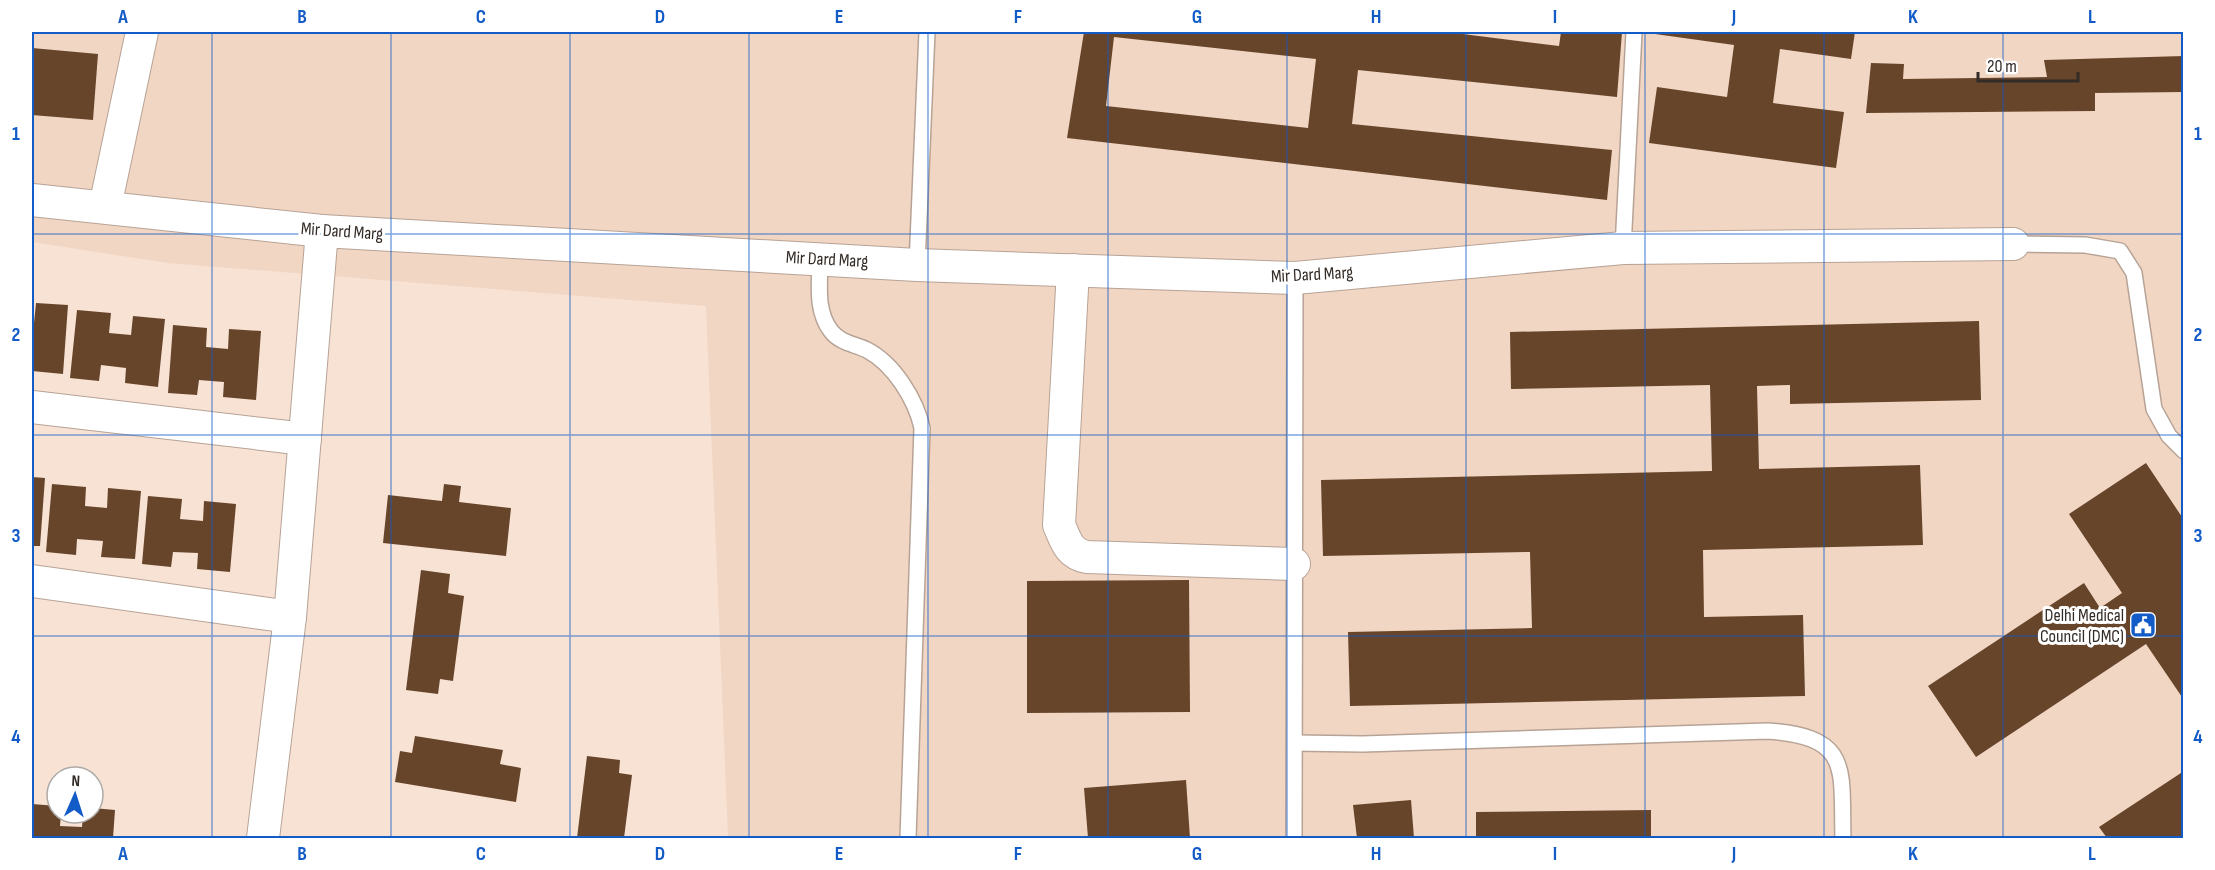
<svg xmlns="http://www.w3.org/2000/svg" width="2215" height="870" font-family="'Sofia Sans Condensed',sans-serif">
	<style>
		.built { fill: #f1d6c3 }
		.building { fill: #67452b; fill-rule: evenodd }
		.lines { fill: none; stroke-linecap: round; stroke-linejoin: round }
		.lane-casing { stroke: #b7a396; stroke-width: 18 }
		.street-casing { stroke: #b7a396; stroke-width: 34 }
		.lane { stroke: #fff; stroke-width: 15 }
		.street { stroke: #fff; stroke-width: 32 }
		.grid { fill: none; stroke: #135bc6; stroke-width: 1.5; stroke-opacity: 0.55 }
		.labels { text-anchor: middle; stroke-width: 6; stroke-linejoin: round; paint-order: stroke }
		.street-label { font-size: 18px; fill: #332b26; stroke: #fff }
		.poi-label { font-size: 18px; fill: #332b26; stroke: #fff; text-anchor: end }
		.neatline { fill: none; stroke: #135bc6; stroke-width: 2 }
		.grid-label { font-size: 20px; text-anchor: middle; font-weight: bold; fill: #135bc6 }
	</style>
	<rect width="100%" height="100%" fill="#f7e2d4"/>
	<path class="built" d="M32 32H2183V838L728 837 706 306 168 263 32 242Z"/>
	<g class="building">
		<path d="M1084 32H1447L1559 46 1561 32H1622L1617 97 1358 70 1352 124 1612 150 1607 200 1067 138ZM1114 37 1316 59 1308 128 1106 106Z"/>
		<path d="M1656 32H1855L1851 59 1780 49 1773 103 1844 112 1836 168 1649 143 1657 87 1727 97 1734 45 1655 34Z"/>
		<path d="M32 48 98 54 93 120 32 115Z"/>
		<path d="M2184 56V92L2095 93V111L1866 113 1871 63 1904 64 1903 79 2047 77 2044 60Z"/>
		<path d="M36 303 68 305 63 374 32 371V322L34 323Z"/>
		<path d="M77 310 111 313 109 333 131 335 133 316 165 319 158 387 125 383 126 368 101 365 99 381 70 378Z"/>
		<path d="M1979 321 1981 400 1790 404V385L1757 386 1759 469 1920 465 1923 545 1703 550 1704 617 1803 615 1805 696 1350 706 1348 632 1532 628 1530 552 1323 556 1321 480 1712 471 1710 385 1511 389 1510 332Z"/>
		<path d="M173 325 207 328 206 347 228 349 229 329 261 331 256 400 223 397 224 382 199 380 197 395 168 393Z"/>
		<path d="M2146 463 2184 520V700L2146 644 1976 757 1928 686 2084 583 2100 608 2122 593 2069 514Z"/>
		<path d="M32 477 45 478 40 546H32Z"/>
		<path d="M52 484 86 487 85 506 107 508 108 488 141 491 135 559 101 557 103 541 77 539 76 555 46 552Z"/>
		<path d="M444 484 461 486 459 502 511 508 506 556 383 543 388 495 442 501Z"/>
		<path d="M148 496 182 499 180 519 203 521 204 501 236 504 230 572 197 569 198 553 173 552 171 567 142 564Z"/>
		<path d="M421 570 450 574 448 593 464 596 453 681 440 679 438 694 406 690Z"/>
		<path d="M1189 580 1190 712 1027 713V581Z"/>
		<path d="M415 736 503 750 500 764 521 768 516 802 395 782 400 751 412 753Z"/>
		<path d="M587 756 620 760 619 773 632 775 624 838H577Z"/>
		<path d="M2184 771V838H2107L2099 827Z"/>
		<path d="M1186 780 1190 838H1088L1084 788Z"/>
		<path d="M1411 800 1414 838H1357L1353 805Z"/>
		<path d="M32 804 57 806V813H61L60 826 82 827 83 813H93V808L115 810 113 838H32Z"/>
		<path d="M1651 810V838H1476V812Z"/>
	</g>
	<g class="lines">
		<defs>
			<g id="lane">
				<path d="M2013 244 2085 245 2120 251 2134 273 2154 409 2169 436 2184 451"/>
				<path d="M1623 248 1634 32"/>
				<path d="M820 259C820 283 815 310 831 331 840 343 855 344 867 350 894 364 916 400 922 428L908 838"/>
				<path d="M917 265 927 32"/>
				<path d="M1295 743 1363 744 1768 731C1852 737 1841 769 1843 838"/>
				<path d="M1294 838 1295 278"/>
			</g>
			<g id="street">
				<path d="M32 200 322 231 917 265 1295 278 1623 248 2013 244"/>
				<path d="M105 207 142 32"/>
				<path d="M1073 270 1059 525C1066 541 1069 554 1087 557L1294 564"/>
				<path d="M32 407 305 439"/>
				<path d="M32 581 290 617"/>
				<path d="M263 838 290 617 322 231"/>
			</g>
		</defs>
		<use href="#lane" class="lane-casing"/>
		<use href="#street" class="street-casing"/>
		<use href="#lane" class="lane"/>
		<use href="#street" class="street"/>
	</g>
	<path class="grid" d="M212 32V838M391 32V838M570 32V838M749 32V838M928 32V838M1108 32V838M1287 32V838M1466 32V838M1645 32V838M1824 32V838M2003 32V838M32 234H2184M32 435H2184M32 636H2184"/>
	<defs>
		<symbol id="civic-square" viewBox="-11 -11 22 22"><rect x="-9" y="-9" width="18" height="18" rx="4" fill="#135bc6" stroke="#fff"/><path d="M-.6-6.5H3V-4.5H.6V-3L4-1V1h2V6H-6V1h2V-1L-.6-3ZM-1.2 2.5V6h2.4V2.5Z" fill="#fff"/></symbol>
	</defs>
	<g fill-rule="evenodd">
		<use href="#civic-square" x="2128" y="610" width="30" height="30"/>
	</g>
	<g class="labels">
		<g class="street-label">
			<text transform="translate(342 231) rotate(4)" y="6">Mir Dard Marg</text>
			<text transform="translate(827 259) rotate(3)" y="6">Mir Dard Marg</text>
			<text transform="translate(1312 274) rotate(-3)" y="6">Mir Dard Marg</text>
		</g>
		<g class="poi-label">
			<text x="2124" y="621">Delhi Medical<tspan x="2124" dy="21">Council (DMC)</tspan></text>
		</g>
	</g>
	<rect width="2215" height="870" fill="none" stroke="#ffffff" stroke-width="66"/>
	<g transform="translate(75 795) rotate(3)"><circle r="28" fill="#ffffff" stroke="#adaaa8" stroke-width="1.5"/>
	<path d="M0-4.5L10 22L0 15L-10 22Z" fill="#135bc6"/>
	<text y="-9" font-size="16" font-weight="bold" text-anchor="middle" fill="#332b26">N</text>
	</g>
	<path d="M1978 72v9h100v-9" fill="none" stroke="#332b26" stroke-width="3"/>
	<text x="1987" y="72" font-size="18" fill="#332b26" stroke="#ffffff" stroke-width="4.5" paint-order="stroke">20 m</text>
	<rect x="33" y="33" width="2149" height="804" class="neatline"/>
	<g class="grid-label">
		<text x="123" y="23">A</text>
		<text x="302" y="23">B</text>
		<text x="481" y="23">C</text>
		<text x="660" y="23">D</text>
		<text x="839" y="23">E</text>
		<text x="1018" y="23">F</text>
		<text x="1197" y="23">G</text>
		<text x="1376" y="23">H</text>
		<text x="1555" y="23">I</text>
		<text x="1734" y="23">J</text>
		<text x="1913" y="23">K</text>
		<text x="2092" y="23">L</text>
		<text x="16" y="140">1</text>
		<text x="2198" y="140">1</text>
		<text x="16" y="341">2</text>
		<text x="2198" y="341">2</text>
		<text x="16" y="542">3</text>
		<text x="2198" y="542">3</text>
		<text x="16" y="743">4</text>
		<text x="2198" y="743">4</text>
		<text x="123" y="860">A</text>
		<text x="302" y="860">B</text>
		<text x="481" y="860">C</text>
		<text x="660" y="860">D</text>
		<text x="839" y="860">E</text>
		<text x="1018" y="860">F</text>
		<text x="1197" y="860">G</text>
		<text x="1376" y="860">H</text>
		<text x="1555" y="860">I</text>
		<text x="1734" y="860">J</text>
		<text x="1913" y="860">K</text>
		<text x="2092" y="860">L</text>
	</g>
</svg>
